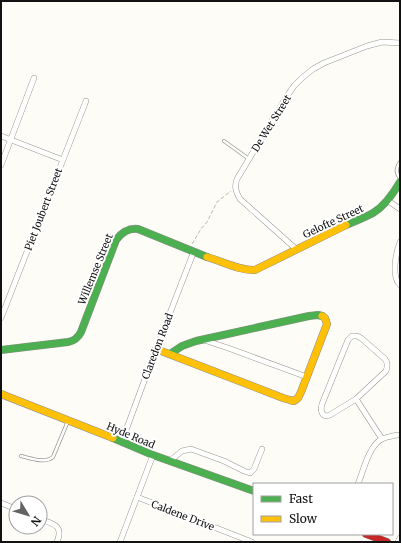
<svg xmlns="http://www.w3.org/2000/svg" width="401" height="543" font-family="Merriweather,serif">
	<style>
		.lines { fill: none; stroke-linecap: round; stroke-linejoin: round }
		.lane-casing { stroke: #979795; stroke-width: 4 }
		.street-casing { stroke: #979795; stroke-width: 6 }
		.fast-casing { stroke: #8e8d8b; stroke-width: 8 }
		.slow-casing { stroke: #8e8d8b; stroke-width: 8 }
		.jam-casing { stroke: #8e8d8b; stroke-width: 8 }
		.path { stroke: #b9b9b8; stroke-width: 1; stroke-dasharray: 4 2; stroke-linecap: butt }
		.lane { stroke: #fffffe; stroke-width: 2.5 }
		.street { stroke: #fffffe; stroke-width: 5 }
		.fast { stroke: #4caf50; stroke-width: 7 }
		.slow { stroke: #ffc107; stroke-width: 7 }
		.jam { stroke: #c62828; stroke-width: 7 }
		.labels { text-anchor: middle; stroke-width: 4; stroke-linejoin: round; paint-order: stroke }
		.street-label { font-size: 10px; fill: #111; stroke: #fff }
	</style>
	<rect width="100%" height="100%" fill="#fdfcf7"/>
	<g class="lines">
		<defs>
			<g id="lane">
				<path d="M224 141 249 159"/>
				<path d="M400 162C396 168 395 173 400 178"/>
				<path d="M21 456C30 458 45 464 53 457L68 421"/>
			</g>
			<g id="street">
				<path d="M1 136 63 160"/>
				<path d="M1 165 34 78"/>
				<path d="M387 200 400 209"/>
				<path d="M400 242C396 253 391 276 400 285"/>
				<path d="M296 249 240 199C236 192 234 187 237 179L285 99 294 86 302 78 313 69 324 63 367 46 382 42 400 43"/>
				<path d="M1 318 86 101"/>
				<path d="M352 336H357L361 338 385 359C388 363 388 366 386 371L356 399 330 415C322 418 320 411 322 404L348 340Z"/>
				<path d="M204 340 228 348 307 377"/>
				<path d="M356 399 382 439"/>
				<path d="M122 441 156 349 194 251"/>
				<path d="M170 461 182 451 191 449 224 461 244 471 250 473 254 469 262 449"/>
				<path d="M358 484C363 472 369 445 382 439 386 437 392 436 397 435"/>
				<path d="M137 497 252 542"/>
				<path d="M1 503 16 509"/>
				<path d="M40 519C53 524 64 525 57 542"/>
				<path d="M120 542 153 455"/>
				<path d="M398 542 400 538"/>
			</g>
			<g id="fast">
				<path d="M346 225C355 221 364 218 373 213 385 206 393 194 400 182"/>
				<path d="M1 350 68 342C74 341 78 338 81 332L116 240C122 232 128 228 138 229L207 257"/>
				<path d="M170 354 182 346 196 341 309 316 318 315 322 316"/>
				<path d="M113 438 153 455 254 491"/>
			</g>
			<g id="slow">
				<path d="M207 257C221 261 240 271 255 270L346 225"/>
				<path d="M156 349 283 398 290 400 294 401 298 398 301 392 327 324 325 318 322 316"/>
				<path d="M1 394 113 438"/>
			</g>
			<path id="jam" d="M366 534 387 542"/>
		</defs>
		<use href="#lane" class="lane-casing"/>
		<use href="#street" class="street-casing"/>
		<use href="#fast" class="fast-casing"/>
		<use href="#slow" class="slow-casing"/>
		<use href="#jam" class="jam-casing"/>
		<path class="path" d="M192 244 201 229 207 222 217 202 231 191"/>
		<use href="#lane" class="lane"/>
		<use href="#street" class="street"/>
		<use href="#fast" class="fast"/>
		<use href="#slow" class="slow"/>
		<use href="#jam" class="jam"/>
	</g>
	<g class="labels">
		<g class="street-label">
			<text transform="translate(271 123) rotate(-58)" y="4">De Wet Street</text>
			<text transform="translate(43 209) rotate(-69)" y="4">Piet Joubert Street</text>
			<text transform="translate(333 221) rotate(-25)" y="4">Gelofte Street</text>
			<text transform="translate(95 269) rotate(-68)" y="4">Willemse Street</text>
			<text transform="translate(157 346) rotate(-69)" y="4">Claredon Road</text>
			<text transform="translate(131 435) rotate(23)" y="4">Hyde Road</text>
			<text transform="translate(183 515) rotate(21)" y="4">Caldene Drive</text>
		</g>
	</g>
	<rect width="401" height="543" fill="none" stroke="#111111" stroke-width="4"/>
	<rect x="253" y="483" width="140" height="52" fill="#ffffff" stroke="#a0a0a0"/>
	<rect x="261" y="496" width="20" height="6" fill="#4caf50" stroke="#a0a0a0"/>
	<text x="289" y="503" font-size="12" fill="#111111">Fast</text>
	<rect x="261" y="516" width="20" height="6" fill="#ffc107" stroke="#a0a0a0"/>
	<text x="289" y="523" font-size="12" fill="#111111">Slow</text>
	<g transform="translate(28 515) rotate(128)"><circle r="19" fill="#ffffff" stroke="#a0a0a0"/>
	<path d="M0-3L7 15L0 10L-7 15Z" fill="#646362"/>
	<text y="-6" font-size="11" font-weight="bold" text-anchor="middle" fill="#111111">N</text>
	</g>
</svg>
